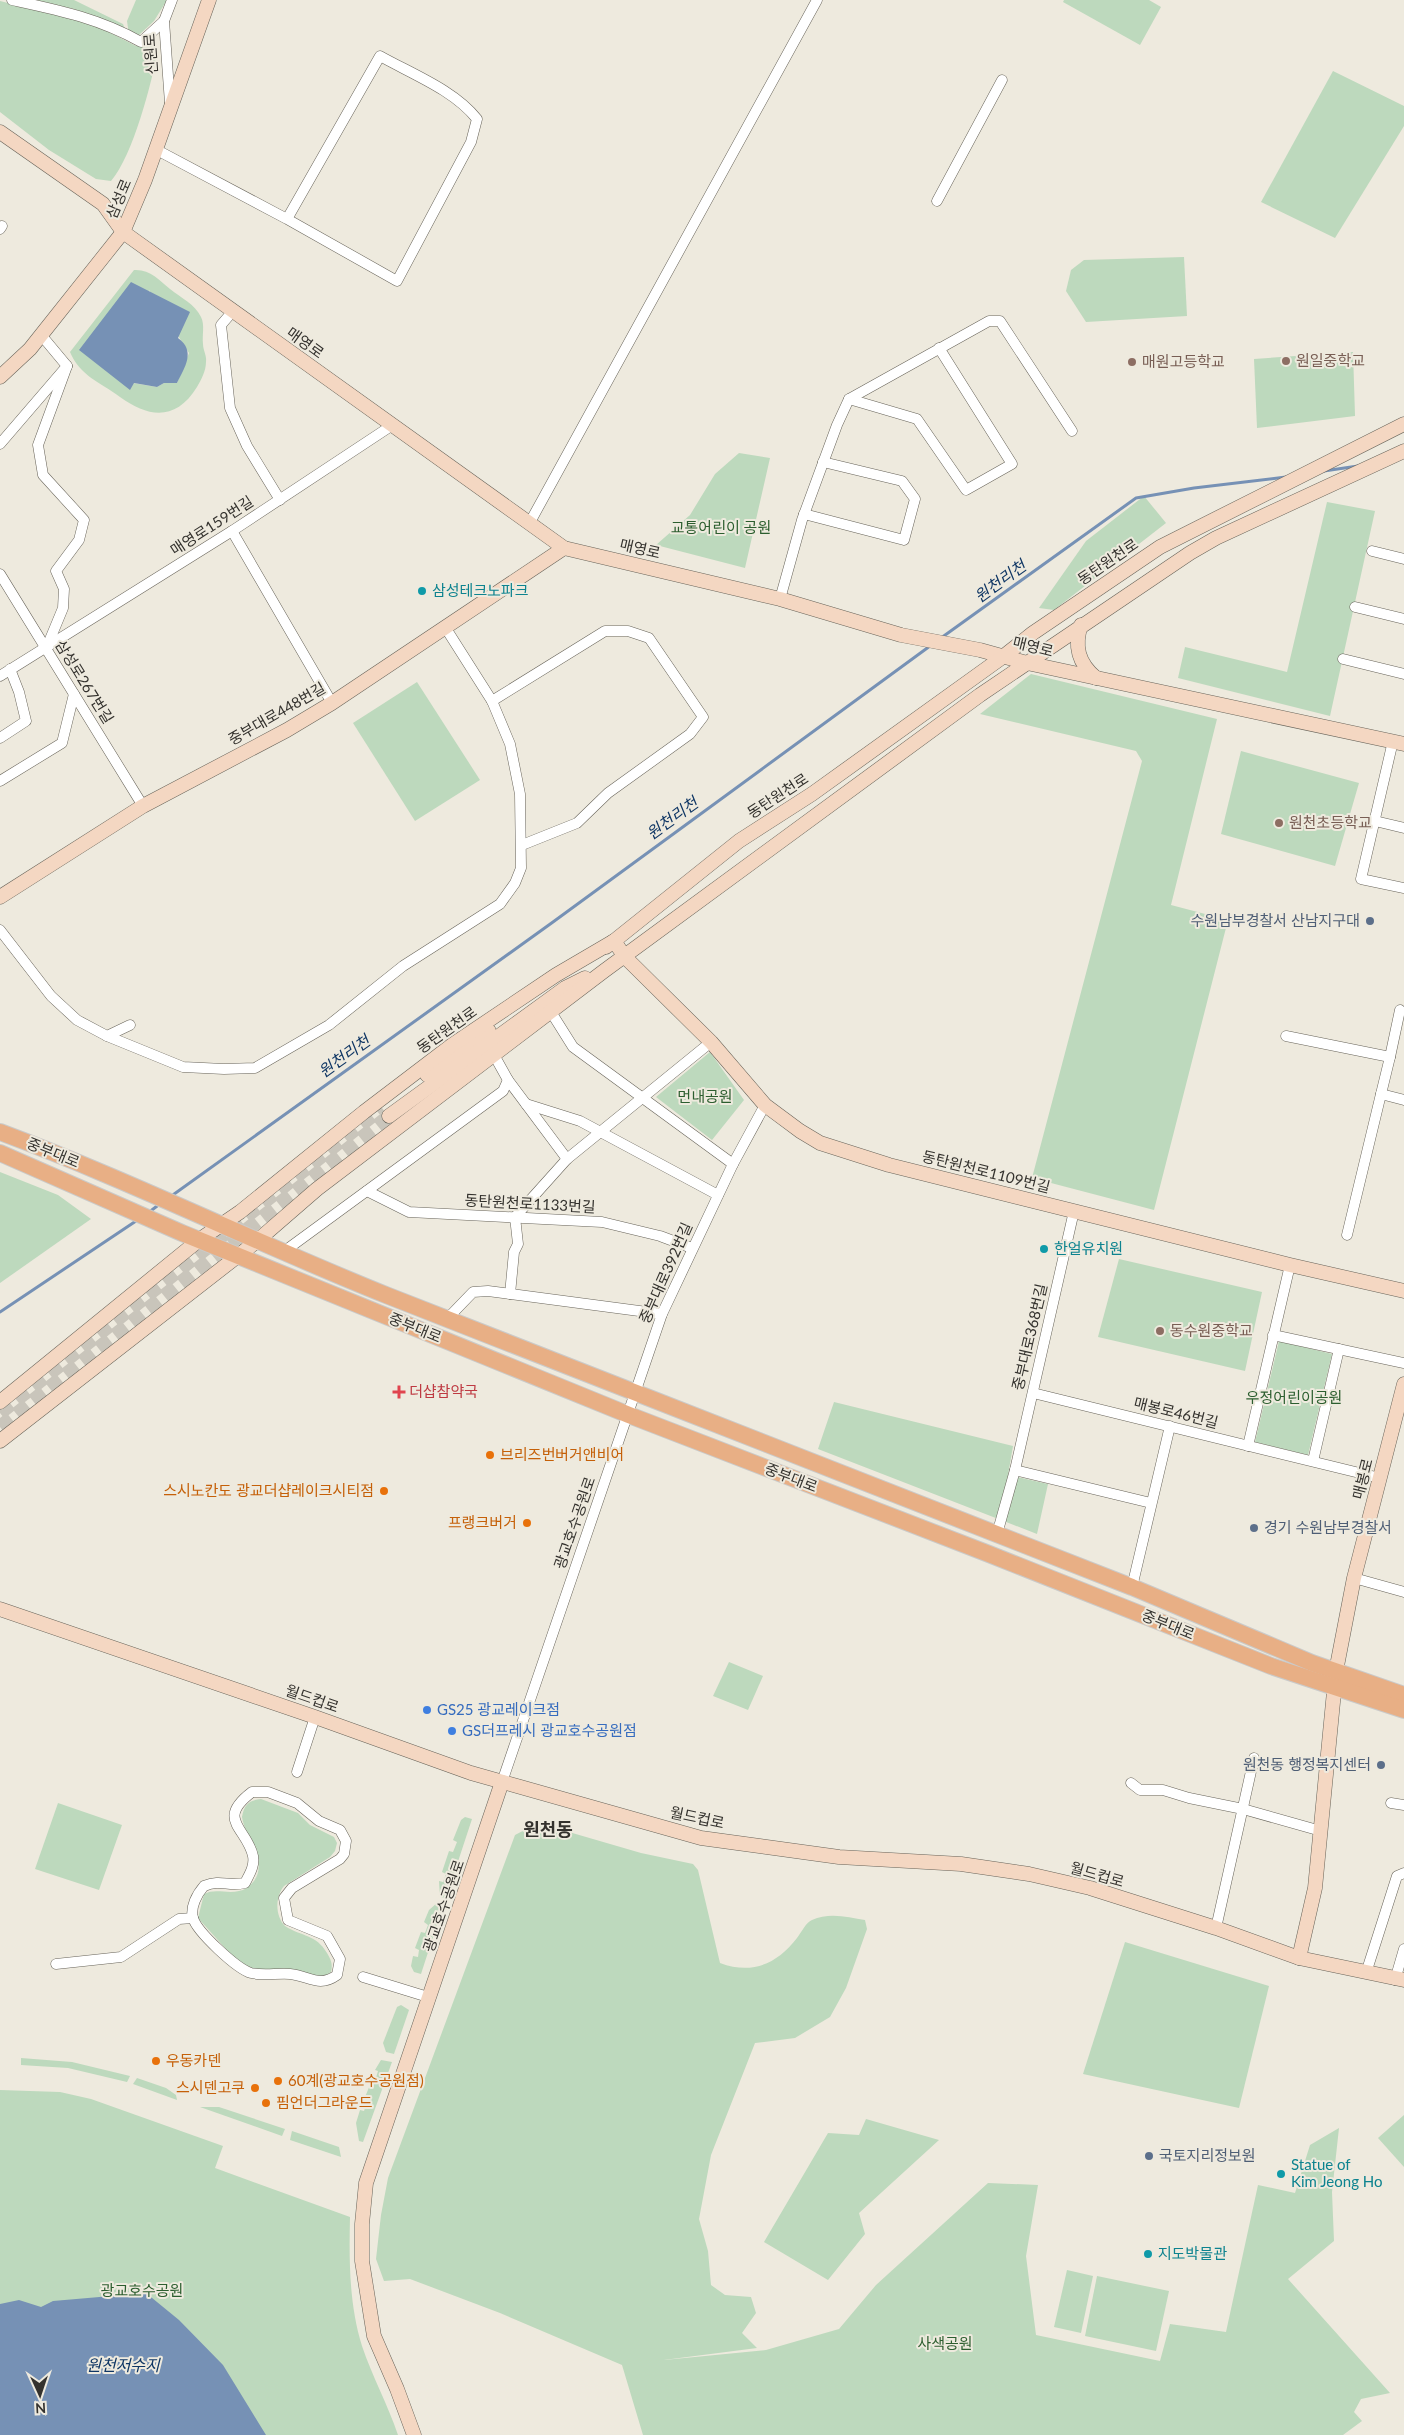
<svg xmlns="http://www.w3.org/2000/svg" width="1404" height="2435" font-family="Lato,'Noto Sans KR',sans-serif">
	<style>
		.green { fill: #bdd9bd; fill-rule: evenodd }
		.water { fill: #7691b5 }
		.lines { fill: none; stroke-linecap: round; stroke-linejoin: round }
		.stream { stroke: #7691b5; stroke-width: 3 }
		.secondary-tunnel { stroke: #c9c5bb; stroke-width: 14; stroke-dasharray: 14 7; stroke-linecap: butt }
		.street-casing { stroke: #68645a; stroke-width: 11 }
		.secondary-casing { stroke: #68645a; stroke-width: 15 }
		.primary-casing { stroke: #cacac9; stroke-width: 18 }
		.street { stroke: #fff; stroke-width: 10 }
		.secondary { stroke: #f4d7c2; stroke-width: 14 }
		.primary { stroke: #e8af85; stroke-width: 16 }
		.education-dot { fill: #8d6e63; stroke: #eeeade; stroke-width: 2 }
		.culture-dot { fill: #0f9aa8; stroke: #eeeade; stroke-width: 2 }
		.service-dot { fill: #5c6f8a; stroke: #eeeade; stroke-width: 2 }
		.health-dot { fill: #e0444e; stroke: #eeeade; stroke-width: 2 }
		.food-dot { fill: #e8710a; stroke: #eeeade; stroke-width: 2 }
		.shop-dot { fill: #3f7fe0; stroke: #eeeade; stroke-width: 2 }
		.labels { text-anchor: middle; stroke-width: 4; stroke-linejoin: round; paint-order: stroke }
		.street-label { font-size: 15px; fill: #34322e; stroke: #eeeade }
		.education-label { font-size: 15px; fill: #785e54; stroke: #eeeade; text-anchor: start }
		.park-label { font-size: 15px; fill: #2c5e2f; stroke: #eeeade }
		.culture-label { font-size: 15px; fill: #0d838f; stroke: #eeeade; text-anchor: start }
		.service-label { font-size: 15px; fill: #4e5e75; stroke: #eeeade; text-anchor: end }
		.health-label { font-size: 15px; fill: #be3a42; stroke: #eeeade; text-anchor: start }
		.food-label { font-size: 15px; fill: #c56008; stroke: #eeeade; text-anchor: start }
		.shop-label { font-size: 15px; fill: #366cbe; stroke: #eeeade; text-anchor: start }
		.water-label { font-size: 16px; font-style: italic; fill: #0f3664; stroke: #eeeade }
		.quarter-label { font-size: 18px; font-weight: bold; fill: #34322e; stroke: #eeeade }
	</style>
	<rect width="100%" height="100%" fill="#eeeade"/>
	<g class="green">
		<path d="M32 0H74L123 24 125 29 74 9Z"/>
		<path d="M136 0H167L154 21 138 36 129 35 127 21Z"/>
		<path d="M1064 0H1149L1161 7 1140 45 1063 2Z"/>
		<path d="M0 1 73 19 105 30 136 46 152 42 158 49C152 82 133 156 111 181L96 179 49 150 0 112Z"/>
		<path d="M1333 71 1404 106V126L1335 238 1261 202Z"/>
		<path d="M1184 257 1187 316 1086 322 1066 291 1071 270 1084 260Z"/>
		<path d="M134 270C150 269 159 280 170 289 181 298 195 304 201 317 205 325 202 335 203 344 203 350 207 356 206 362 206 371 201 380 197 387 176 421 149 418 120 397 100 382 80 376 70 352ZM149 290 189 353 177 383H164L157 387 133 383 130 389Z"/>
		<path d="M1353 352 1355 416 1257 428 1254 359Z"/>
		<path d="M739 453 770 458 745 568 656 545 690 515 715 474Z"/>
		<path d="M1144 496 1166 523 1054 610 1039 608 1086 541Z"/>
		<path d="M1327 502 1375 511 1330 716 1178 678 1185 647 1287 672Z"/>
		<path d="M1031 674 1217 719 1171 905 1228 920 1154 1210 1032 1178 1142 761 1136 751 980 714Z"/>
		<path d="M417 682 480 780 415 821 353 723Z"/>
		<path d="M1241 751 1359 783 1335 866 1221 834Z"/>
		<path d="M710 1052 744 1100 712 1140 656 1097Z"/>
		<path d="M0 1172 58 1195 91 1219 0 1283Z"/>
		<path d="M1119 1259 1262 1292 1245 1371 1098 1337Z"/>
		<path d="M1279 1341 1332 1354 1308 1455 1255 1442Z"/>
		<path d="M834 1402 1013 1446 1008 1475 1048 1484 1037 1534 818 1449Z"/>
		<path d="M729 1662 763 1676 748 1710 713 1696Z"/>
		<path d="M261 1799 298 1813 310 1825 334 1837 337 1843 335 1851 330 1857 284 1886C275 1897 275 1916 285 1926 302 1937 316 1934 327 1953 331 1960 333 1964 331 1972L322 1978 252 1969 234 1958 198 1918 204 1894C215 1888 227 1894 239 1891 244 1890 245 1889 249 1886 273 1866 245 1839 242 1817 244 1805 249 1800 261 1799Z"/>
		<path d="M58 1803 122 1825 99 1890 35 1869Z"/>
		<path d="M465 1817 472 1819 446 1898 440 1897 439 1881 443 1882 446 1874 442 1872 449 1851 453 1852 457 1842 453 1840 461 1820Z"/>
		<path d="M538 1823 641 1853 693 1864 698 1870 720 1963C752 1975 777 1964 797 1938 801 1933 806 1922 812 1920 829 1912 848 1917 865 1920L867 1929 846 1988 830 2017 795 2038 755 2043 711 2155 699 2219 708 2251 711 2285 725 2295 751 2297 756 2313 742 2333 757 2348 664 2360 766 2350 839 2329 876 2285 988 2183 1038 2185 1026 2256 1036 2335 1160 2361 1170 2324 1226 2332 1258 2185 1295 2193 1310 2145 1339 2128 1332 2192 1334 2241 1288 2279 1390 2393 1361 2399 1354 2412 1362 2421 1343 2435H643L622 2365 500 2313 410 2279 384 2281 376 2259 381 2215 388 2178 515 1835Z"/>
		<path d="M437 1903H444L421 1974 414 1972 411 1966 413 1956 418 1957 419 1950 415 1948 421 1932 425 1933 428 1925 424 1922 429 1910Z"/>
		<path d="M1125 1942 1269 1986 1239 2108 1083 2074Z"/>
		<path d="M401 2005 409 2010 394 2054 386 2052 383 2043 397 2007Z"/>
		<path d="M21 2058 72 2062 130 2076 127 2082 68 2068 21 2065Z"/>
		<path d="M381 2060 392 2062 363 2142 359 2141 356 2123 360 2110 364 2111 366 2105 363 2102 372 2080 375 2081 378 2071 375 2070Z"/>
		<path d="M137 2078 166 2088 176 2095 177 2100 133 2084Z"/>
		<path d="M0 2090 60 2092 91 2099 223 2146 215 2168 350 2217C349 2260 349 2304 362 2346 372 2376 388 2405 398 2435H0Z"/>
		<path d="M200 2107H219L285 2129 282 2136Z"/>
		<path d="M1404 2115V2167L1378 2138Z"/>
		<path d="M866 2119 939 2140 859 2213 865 2234 828 2280 764 2242 828 2133 859 2135Z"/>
		<path d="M292 2131 339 2147 341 2157 290 2140Z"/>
		<path d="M1067 2270 1093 2276 1081 2333 1054 2327Z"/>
		<path d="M1097 2276 1169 2291 1156 2351 1085 2336Z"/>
	</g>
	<g class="water">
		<path d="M131 282 190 312 178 338C196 351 185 367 177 383H164L157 387 134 383 130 390 79 350Z"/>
		<path d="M146 2293 179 2320 223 2365 266 2435H0V2304L19 2300 41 2307 53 2301Z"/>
	</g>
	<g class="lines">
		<g class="stream">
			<path d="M1324 471 1358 466"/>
			<path d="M941 638 1136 498 1194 488 1286 477"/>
			<path d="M170 1197 553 922 930 646"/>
			<path d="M148 1213 161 1203"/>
			<path d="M0 1312 139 1219"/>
		</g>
		<g class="secondary-tunnel">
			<path d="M0 1413 382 1108"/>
			<path d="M0 1427 389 1116"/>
		</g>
		<defs>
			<g id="street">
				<path d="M12 0C58 10 98 18 141 42L164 21"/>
				<path d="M170 103 164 21 172 0"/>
				<path d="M155 149 287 219 397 281 471 142 477 119C454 90 412 74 380 56L287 219"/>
				<path d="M937 201 1002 80"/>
				<path d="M0 229 2 226"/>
				<path d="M233 311 221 325 230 408 247 446 280 500"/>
				<path d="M849 399 917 419 966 490 1012 464 939 348"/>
				<path d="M0 444 67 366 42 336"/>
				<path d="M804 514 904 540 915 499 902 481 823 462"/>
				<path d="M529 524 817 0"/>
				<path d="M232 531 332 703"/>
				<path d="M1372 551 1404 559"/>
				<path d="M0 574 143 806"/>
				<path d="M780 599 802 520 837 425 849 399 989 321H1000L1072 431"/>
				<path d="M1355 607 1404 619"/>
				<path d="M46 649 63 608 64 589 56 571 79 540 84 520 43 475 38 445 67 366"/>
				<path d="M1343 659 1404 674"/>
				<path d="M0 676 232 531 391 426"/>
				<path d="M492 701 605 631H628L649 638 703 717 690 734 608 793 577 823 522 845"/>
				<path d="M0 738 26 721 19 692 10 669"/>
				<path d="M1393 741 1361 879 1404 888"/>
				<path d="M0 781 62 743 74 694"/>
				<path d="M1375 821 1404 828"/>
				<path d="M0 930 51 996 77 1020 107 1036 130 1025"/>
				<path d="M551 1012 573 1047 733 1164"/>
				<path d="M107 1036 183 1067 224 1069 255 1068 329 1025 403 966 500 904 515 883 521 868 520 794 510 744 492 701 445 627"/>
				<path d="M1286 1036 1390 1057 1381 1094"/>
				<path d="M494 1055 508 1080 567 1159"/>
				<path d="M1390 1057 1400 1010"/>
				<path d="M526 1104 580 1121 718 1195"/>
				<path d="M367 1191 409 1212 602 1222 660 1236 692 1248"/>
				<path d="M1347 1235 1381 1094 1404 1100"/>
				<path d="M282 1253 503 1091 508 1080"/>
				<path d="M510 1294 514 1252 518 1244 515 1217 567 1159 711 1042"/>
				<path d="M447 1319 473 1292 488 1291 662 1314"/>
				<path d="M1273 1335 1404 1363"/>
				<path d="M1033 1393 1380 1478"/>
				<path d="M1248 1446 1290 1265"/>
				<path d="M1313 1461 1339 1349"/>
				<path d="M1015 1470 1151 1503"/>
				<path d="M997 1534 1015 1470 1074 1211"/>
				<path d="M1354 1578 1404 1592"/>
				<path d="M1132 1587 1170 1426"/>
				<path d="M297 1772 315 1717"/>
				<path d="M502 1782 662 1314 733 1164 765 1105"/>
				<path d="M1131 1783 1140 1790H1163L1189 1798 1243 1809 1321 1831"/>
				<path d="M252 1792H268L297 1803 319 1821 340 1830 346 1841 344 1854 340 1859 292 1888 284 1898 288 1920 327 1936 340 1959 337 1975C319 1988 309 1976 290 1974 277 1973 263 1976 251 1973 237 1969 197 1932 193 1918 190 1907 197 1894 204 1886 222 1879 227 1887 245 1883 249 1875 255 1866 253 1856 247 1828 215 1820 252 1792Z"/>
				<path d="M1391 1803 1404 1805"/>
				<path d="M1216 1928 1254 1758"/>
				<path d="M56 1964 121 1957 179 1919 193 1918"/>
				<path d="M1366 1973 1397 1876 1404 1873"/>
				<path d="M363 1977 428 1997"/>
				<path d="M1395 1980 1404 1949"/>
			</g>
			<g id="secondary">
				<path d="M0 132 103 204 123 232 564 548 780 599 901 635 980 650 1027 663 1404 744"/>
				<path d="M0 377 30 349 123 232 145 180 209 0"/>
				<path d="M1081 625C1074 646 1078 663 1096 678"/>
				<path d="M0 897 143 806 287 730 332 703 564 548"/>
				<path d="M606 947 614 941 625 957 711 1042 765 1105 800 1131 820 1143 889 1165 1290 1265 1404 1291"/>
				<path d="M427 1075 489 1031"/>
				<path d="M389 1116 565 988 585 978"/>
				<path d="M0 1402 199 1240 240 1212 364 1112 452 1045 556 975 614 941 739 841 812 794 1004 656 1033 633 1160 547 1404 424"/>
				<path d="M0 1441 257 1241 317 1189 604 971 980 695 1190 553 1216 538 1404 451"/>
				<path d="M0 1609 315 1717 471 1773 701 1838 839 1857 961 1864 1029 1874 1090 1888 1216 1928 1299 1958 1404 1980"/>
				<path d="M1299 1958 1315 1888 1336 1671 1354 1578 1404 1384"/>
				<path d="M414 2435 397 2389 374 2336 362 2261V2224L366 2183 502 1782"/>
			</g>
			<g id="primary">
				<path d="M0 1132C131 1181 256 1243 386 1295L1132 1587 1312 1663 1404 1695"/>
				<path d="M0 1153 182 1233 629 1415 989 1554 1271 1666 1404 1710"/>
			</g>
		</defs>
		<use href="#street" class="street-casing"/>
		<use href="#secondary" class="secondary-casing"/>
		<use href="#primary" class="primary-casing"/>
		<use href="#street" class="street"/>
		<use href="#secondary" class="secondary"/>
		<use href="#primary" class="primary"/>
	</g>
	<g class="education-dot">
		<circle cx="1286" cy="361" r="5"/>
		<circle cx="1132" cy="362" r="5"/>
		<circle cx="1279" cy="823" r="5"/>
		<circle cx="1160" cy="1331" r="5"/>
	</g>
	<g class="culture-dot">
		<circle cx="422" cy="591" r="5"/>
		<circle cx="1044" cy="1249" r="5"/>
		<circle cx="1281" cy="2174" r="5"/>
		<circle cx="1148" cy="2254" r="5"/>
	</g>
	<g class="service-dot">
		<circle cx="1370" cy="921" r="5"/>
		<circle cx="1254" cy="1528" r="5"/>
		<circle cx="1381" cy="1765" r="5"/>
		<circle cx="1149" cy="2156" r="5"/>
	</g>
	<path class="health-dot" d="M396.5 1384.5h5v5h5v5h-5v5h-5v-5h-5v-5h5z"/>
	<g class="food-dot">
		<circle cx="490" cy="1455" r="5"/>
		<circle cx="384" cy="1491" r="5"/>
		<circle cx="527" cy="1523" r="5"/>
		<circle cx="156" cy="2061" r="5"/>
		<circle cx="278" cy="2081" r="5"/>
		<circle cx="255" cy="2088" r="5"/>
		<circle cx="266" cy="2103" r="5"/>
	</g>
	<g class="shop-dot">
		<circle cx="427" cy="1710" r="5"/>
		<circle cx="452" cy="1731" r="5"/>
	</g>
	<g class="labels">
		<g class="street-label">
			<text transform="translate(151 54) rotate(-94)" y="5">신원로</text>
			<text transform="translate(119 199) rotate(-67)" y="5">삼성로</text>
			<text transform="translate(305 343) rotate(36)" y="5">매영로</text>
			<text transform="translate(212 526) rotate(-33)" y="5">매영로159번길</text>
			<text transform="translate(640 549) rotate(13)" y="5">매영로</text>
			<text transform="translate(1108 562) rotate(-34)" y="5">동탄원천로</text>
			<text transform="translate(1033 647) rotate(14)" y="5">매영로</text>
			<text transform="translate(84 682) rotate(58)" y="5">삼성로267번길</text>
			<text transform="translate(277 714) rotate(-30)" y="5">중부대로448번길</text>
			<text transform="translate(778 796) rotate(-33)" y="5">동탄원천로</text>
			<text transform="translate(447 1030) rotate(-35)" y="5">동탄원천로</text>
			<text transform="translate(53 1153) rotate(22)" y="5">중부대로</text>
			<text transform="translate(986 1172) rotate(14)" y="5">동탄원천로1109번길</text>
			<text transform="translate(530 1204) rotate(3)" y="5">동탄원천로1133번길</text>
			<text transform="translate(666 1273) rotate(-66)" y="5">중부대로392번길</text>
			<text transform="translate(415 1328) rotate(22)" y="5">중부대로</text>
			<text transform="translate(1030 1337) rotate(-77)" y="5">중부대로368번길</text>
			<text transform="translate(1176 1413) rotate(14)" y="5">매봉로46번길</text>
			<text transform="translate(791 1478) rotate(21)" y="5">중부대로</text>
			<text transform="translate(1363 1479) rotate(-76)" y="5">매봉로</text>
			<text transform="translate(575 1523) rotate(-71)" y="5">광교호수공원로</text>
			<text transform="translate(1168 1625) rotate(22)" y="5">중부대로</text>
			<text transform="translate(312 1699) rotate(19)" y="5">월드컵로</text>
			<text transform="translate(697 1818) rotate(12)" y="5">월드컵로</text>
			<text transform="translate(1097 1875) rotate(16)" y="5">월드컵로</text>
			<text transform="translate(444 1906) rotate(-71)" y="5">광교호수공원로</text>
		</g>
		<g class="education-label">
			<text x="1296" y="366">원일중학교</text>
			<text x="1142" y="367">매원고등학교</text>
			<text x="1289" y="828">원천초등학교</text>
			<text x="1170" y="1336">동수원중학교</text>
		</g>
		<g class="park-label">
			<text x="721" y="533">교통어린이 공원</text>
			<text x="705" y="1102">먼내공원</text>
			<text x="1294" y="1403">우정어린이공원</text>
			<text x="142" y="2296">광교호수공원</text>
			<text x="945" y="2349">사색공원</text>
		</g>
		<g class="culture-label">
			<text x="432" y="596">삼성테크노파크</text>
			<text x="1054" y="1254">한얼유치원</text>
			<text x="1291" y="2170">Statue of<tspan x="1291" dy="17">Kim Jeong Ho</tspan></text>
			<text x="1158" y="2259">지도박물관</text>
		</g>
		<g class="service-label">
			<text x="1360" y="926">수원남부경찰서 산남지구대</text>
			<text x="1264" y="1533" text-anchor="start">경기 수원남부경찰서</text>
			<text x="1371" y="1770">원천동 행정복지센터</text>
			<text x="1159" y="2161" text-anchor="start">국토지리정보원</text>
		</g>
		<g class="health-label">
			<text x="409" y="1397">더샵참약국</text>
		</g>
		<g class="food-label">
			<text x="500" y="1460">브리즈번버거앤비어</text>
			<text x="374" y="1496" text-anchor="end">스시노칸도 광교더샵레이크시티점</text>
			<text x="517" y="1528" text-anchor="end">프랭크버거</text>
			<text x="166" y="2066">우동카덴</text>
			<text x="288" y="2086">60계(광교호수공원점)</text>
			<text x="245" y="2093" text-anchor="end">스시덴고쿠</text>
			<text x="276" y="2108">핌언더그라운드</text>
		</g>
		<g class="shop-label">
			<text x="437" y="1715">GS25 광교레이크점</text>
			<text x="462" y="1736">GS더프레시 광교호수공원점</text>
		</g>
		<g class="water-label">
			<text transform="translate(1000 581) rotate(-36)" y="6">원천리천</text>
			<text transform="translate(672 818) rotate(-36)" y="6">원천리천</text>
			<text transform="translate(344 1056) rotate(-36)" y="6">원천리천</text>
			<text x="123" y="2371">원천저수지</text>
		</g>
		<g class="quarter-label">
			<text x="548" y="1836">원천동</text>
		</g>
	</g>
	<g transform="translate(40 2395) rotate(177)" stroke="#eeeade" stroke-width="4" paint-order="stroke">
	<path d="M0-4L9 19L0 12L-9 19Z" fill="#34322e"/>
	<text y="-8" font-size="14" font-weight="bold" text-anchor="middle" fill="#34322e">N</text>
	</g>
</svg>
